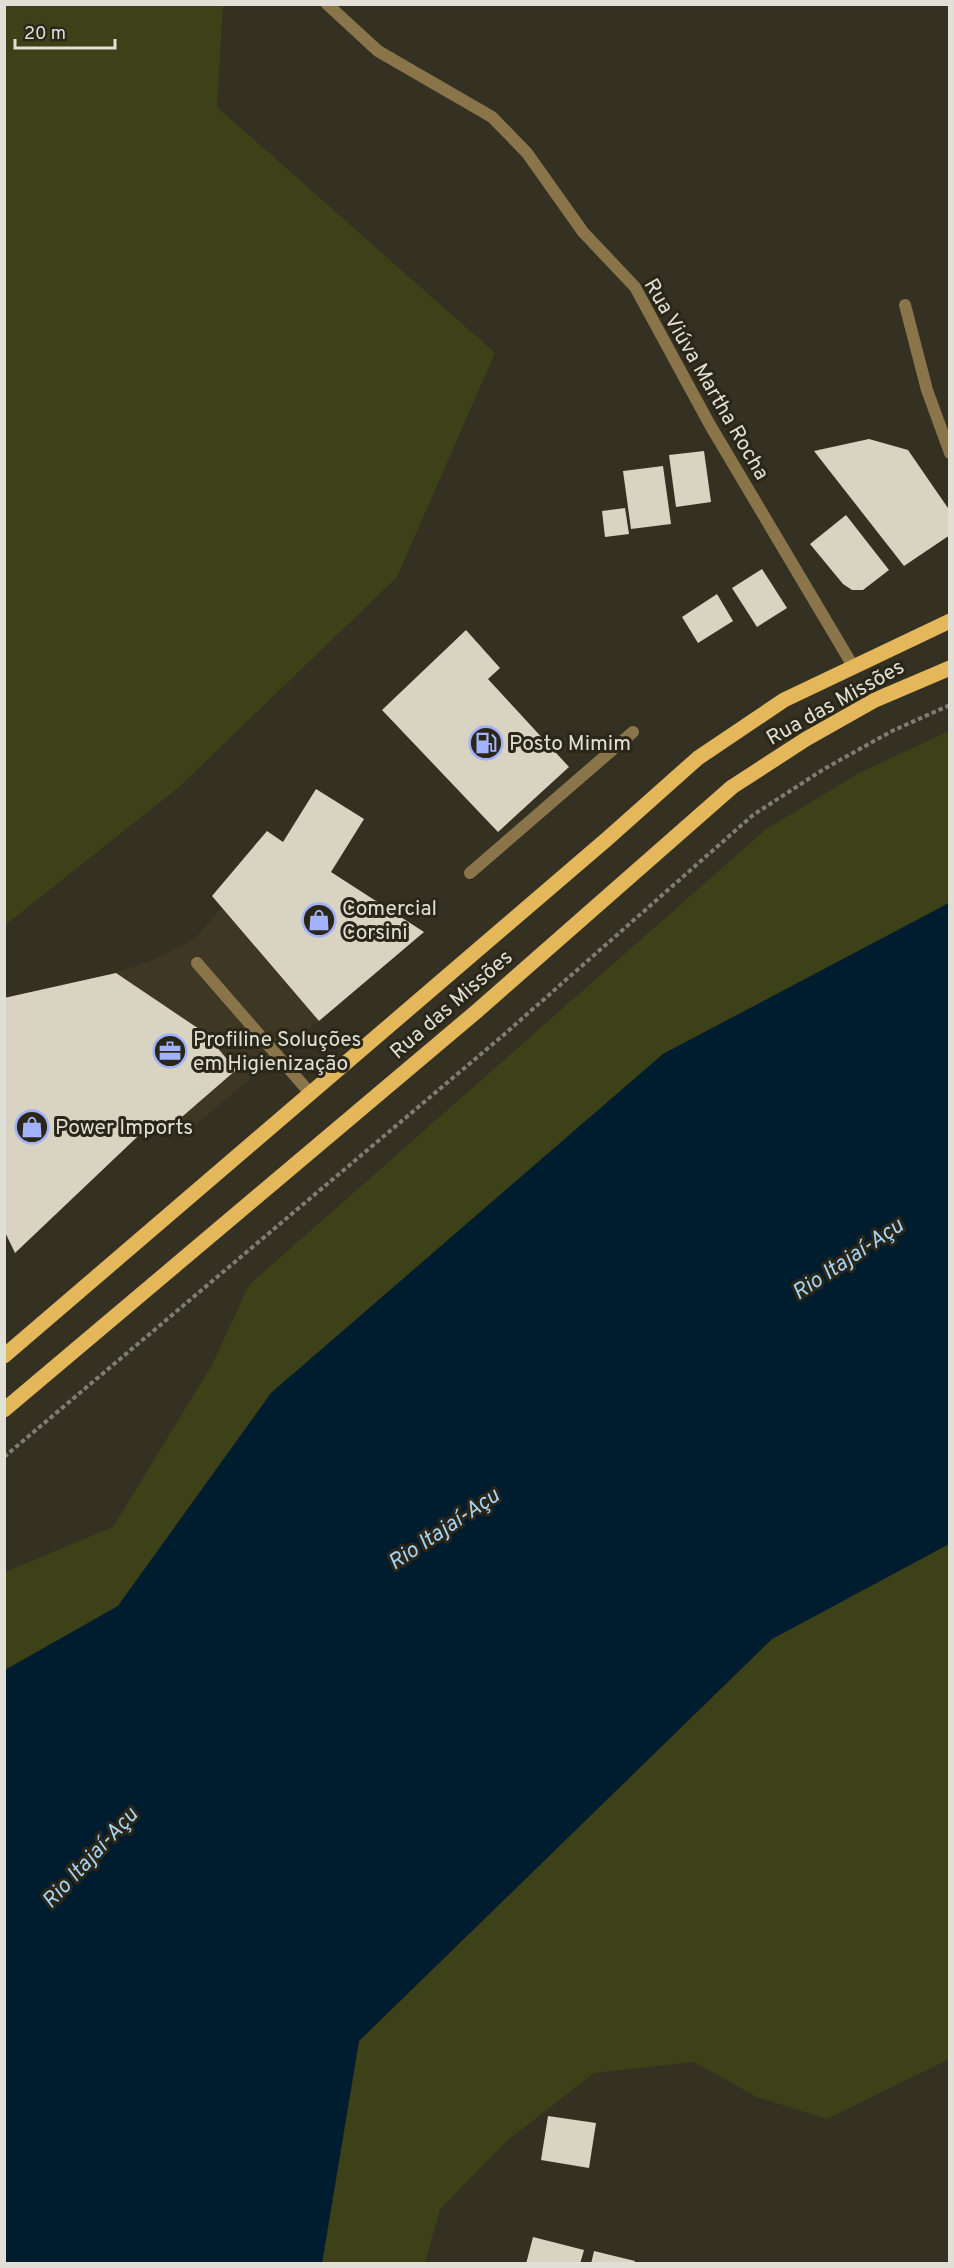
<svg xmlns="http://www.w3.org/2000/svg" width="954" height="2268" font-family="Overpass,sans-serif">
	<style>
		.built { fill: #3d3723 }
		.green { fill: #3d4117 }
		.water { fill: #001c2f }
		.building { fill: #d9d4c2 }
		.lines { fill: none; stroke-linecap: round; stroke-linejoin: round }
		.path { stroke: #7f7c71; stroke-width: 4; stroke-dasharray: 4.5 3; stroke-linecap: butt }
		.lane { stroke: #8a744a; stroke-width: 12 }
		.street { stroke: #8a744a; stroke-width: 12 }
		.primary { stroke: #e3b75a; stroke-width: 15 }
		.labels { text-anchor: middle; stroke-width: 6; stroke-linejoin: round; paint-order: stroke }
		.street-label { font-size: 21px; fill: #e1dfd6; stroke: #2a2719 }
		.poi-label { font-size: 21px; fill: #e1dfd6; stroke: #2a2719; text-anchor: start }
		.water-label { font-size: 22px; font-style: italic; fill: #a5d3f5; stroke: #2a2719 }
	</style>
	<rect width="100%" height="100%" fill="#343123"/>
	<path class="built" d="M222 908 319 1021 180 1138 5 1014 4 998 116 973 155 959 193 940Z"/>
	<g class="green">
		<path d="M5 4 223 5 217 107 495 353 397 577 178 788 5 925Z"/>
		<path d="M949 731V903L663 1054 271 1393 118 1606 5 1670V1572L113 1527 212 1365 249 1285 765 830 859 773Z"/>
		<path d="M949 1544V2059L827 2119 757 2097 694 2062 594 2073 508 2140 440 2209 425 2263 322 2264 359 2041 772 1639Z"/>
	</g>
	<path class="water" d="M949 903V1544L772 1639 359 2041 322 2263H5V1670L118 1606 271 1393 663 1054Z"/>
	<g class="building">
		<path d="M869 439 908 450 950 511V535L904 566 814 451Z"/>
		<path d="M704 451 711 502 676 507 669 455Z"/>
		<path d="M663 466 671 524 631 529 623 471Z"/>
		<path d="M625 508 629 534 605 537 602 511Z"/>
		<path d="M846 515 889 570 863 590H852L843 584 810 544Z"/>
		<path d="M762 569 787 608 757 627 732 588Z"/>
		<path d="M717 594 733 621 698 643 682 617Z"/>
		<path d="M466 630 500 668 488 679 569 767 498 832 382 710Z"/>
		<path d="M316 789 364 819 331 872 424 932 319 1021 212 896 267 831 283 842Z"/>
		<path d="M116 973 205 1033 236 1070 168 1129 155 1120 15 1253 4 1230V998Z"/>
		<path d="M548 2116 596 2123 589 2168 541 2160Z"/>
		<path d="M533 2237 584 2250 580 2264H526Z"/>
		<path d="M594 2251 635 2261 634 2264H591Z"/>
	</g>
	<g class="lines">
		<path class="path" d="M4 1457 500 1038 753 815 824 769 892 731 950 705"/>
		<g class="lane">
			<path d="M905 305 927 390 950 453"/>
			<path d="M470 873 633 732"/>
			<path d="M197 963 310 1093"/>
		</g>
		<path class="street" d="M327 4 378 51 492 117 527 153 583 232 635 287 710 425 853 666"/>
		<g class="primary">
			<path d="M4 1356 607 839 698 758 784 700 950 621"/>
			<path d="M4 1410 477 1011 732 787 806 739 875 700 950 668"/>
		</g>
	</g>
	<defs>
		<symbol id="fuel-ring" viewBox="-11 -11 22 22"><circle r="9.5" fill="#2a2719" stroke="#a2b2fd" stroke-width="1.5"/><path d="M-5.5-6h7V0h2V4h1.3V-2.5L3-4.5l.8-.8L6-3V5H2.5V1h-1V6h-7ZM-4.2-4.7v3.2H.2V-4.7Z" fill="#a2b2fd"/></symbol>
		<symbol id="shop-ring" viewBox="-11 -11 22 22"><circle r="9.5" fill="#2a2719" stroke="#a2b2fd" stroke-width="1.5"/><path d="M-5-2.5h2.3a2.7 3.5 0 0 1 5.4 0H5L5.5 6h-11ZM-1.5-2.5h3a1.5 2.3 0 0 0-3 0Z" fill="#a2b2fd"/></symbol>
		<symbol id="office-ring" viewBox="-11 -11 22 22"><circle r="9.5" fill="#2a2719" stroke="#a2b2fd" stroke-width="1.5"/><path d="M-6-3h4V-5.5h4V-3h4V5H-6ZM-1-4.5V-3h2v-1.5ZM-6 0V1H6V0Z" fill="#a2b2fd"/></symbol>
	</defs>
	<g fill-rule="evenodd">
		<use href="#fuel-ring" x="467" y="724" width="38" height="38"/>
		<use href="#shop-ring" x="300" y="901" width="38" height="38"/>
		<use href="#office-ring" x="151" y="1032" width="38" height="38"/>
		<use href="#shop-ring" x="13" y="1108" width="38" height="38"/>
	</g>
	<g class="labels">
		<g class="street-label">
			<text transform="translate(707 379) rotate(60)" y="7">Rua Viúva Martha Rocha</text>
			<text transform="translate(835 702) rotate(-29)" y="7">Rua das Missões</text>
			<text transform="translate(451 1004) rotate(-41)" y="7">Rua das Missões</text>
		</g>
		<g class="poi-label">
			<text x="509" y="750">Posto Mimim</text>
			<text x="342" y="915">Comercial<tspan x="342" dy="24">Corsini</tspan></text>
			<text x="193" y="1046">Profiline Soluções<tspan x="193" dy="24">em Higienização</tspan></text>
			<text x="55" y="1134">Power Imports</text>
		</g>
		<g class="water-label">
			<text transform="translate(847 1258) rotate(-34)" y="8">Rio Itajaí-Açu</text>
			<text transform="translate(443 1528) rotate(-34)" y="8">Rio Itajaí-Açu</text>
			<text transform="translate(89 1857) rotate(-47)" y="8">Rio Itajaí-Açu</text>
		</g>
	</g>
	<rect width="954" height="2268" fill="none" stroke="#e1dfd6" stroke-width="12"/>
	<path d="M15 39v9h100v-9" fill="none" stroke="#e1dfd6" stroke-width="3"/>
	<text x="24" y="39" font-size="18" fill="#e1dfd6" stroke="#2a2719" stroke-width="4.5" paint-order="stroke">20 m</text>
</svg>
